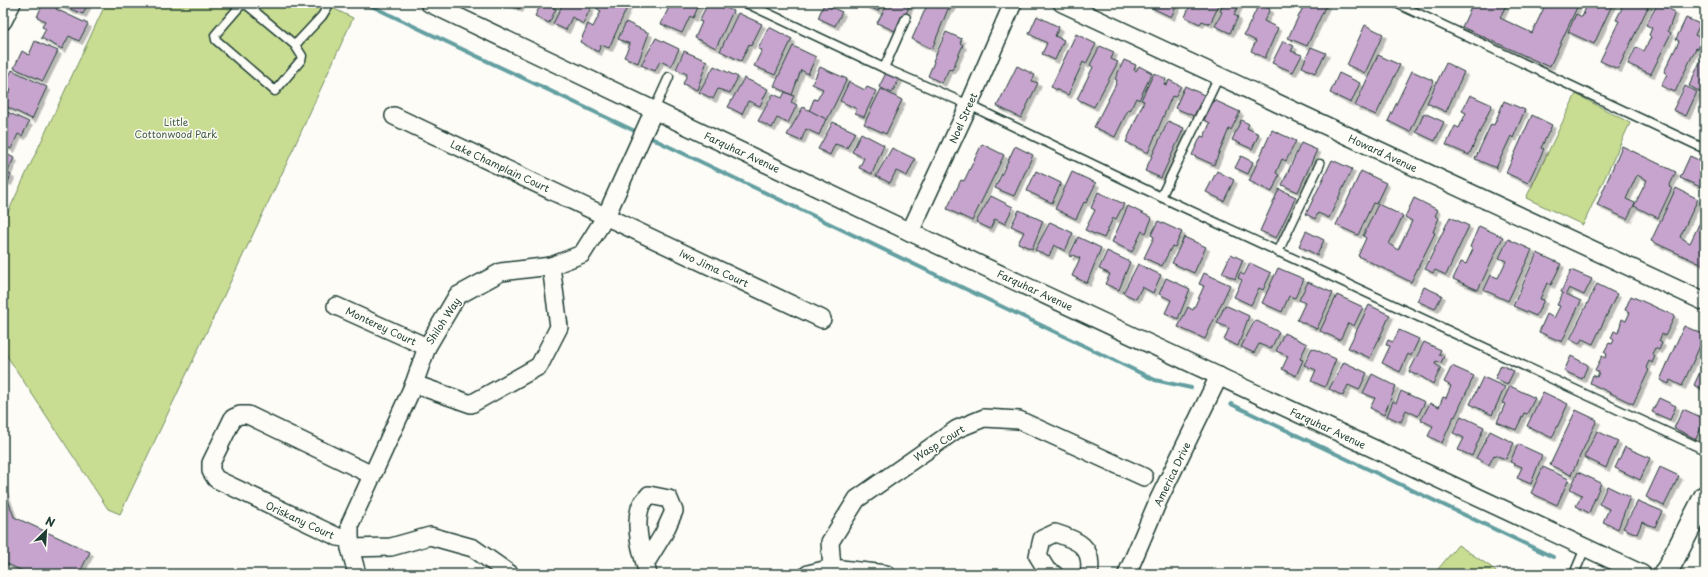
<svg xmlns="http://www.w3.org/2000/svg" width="1708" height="577" font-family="'Playpen Sans',sans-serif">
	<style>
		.green { fill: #c9dd92; stroke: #748d63 }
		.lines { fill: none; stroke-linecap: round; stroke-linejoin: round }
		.stream { stroke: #639fa1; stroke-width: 4 }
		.building { fill: #c7a4cd; stroke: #1f3d34; filter: url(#shadow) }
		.lane-casing { stroke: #1f3d34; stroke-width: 11 }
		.street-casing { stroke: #1f3d34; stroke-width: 20 }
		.secondary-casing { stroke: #1f3d34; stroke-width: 25 }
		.lane { stroke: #fdfcf7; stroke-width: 8 }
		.street { stroke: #fdfcf7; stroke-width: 17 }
		.secondary { stroke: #fdfcf7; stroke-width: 22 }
		.labels { text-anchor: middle; stroke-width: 3; stroke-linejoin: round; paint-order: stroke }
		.street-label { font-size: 10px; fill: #1f3d34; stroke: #fdfcf7 }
		.park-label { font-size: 10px; fill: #415d47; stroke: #fdfcf7 }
	</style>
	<defs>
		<filter id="shadow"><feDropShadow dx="3.5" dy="3.5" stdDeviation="0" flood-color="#0004"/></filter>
	</defs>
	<rect width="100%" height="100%" fill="#fdfcf7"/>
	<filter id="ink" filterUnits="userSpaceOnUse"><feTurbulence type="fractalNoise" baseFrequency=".025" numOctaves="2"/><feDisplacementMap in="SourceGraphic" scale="8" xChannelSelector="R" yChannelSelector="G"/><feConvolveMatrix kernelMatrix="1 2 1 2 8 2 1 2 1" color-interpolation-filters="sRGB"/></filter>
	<g filter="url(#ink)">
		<g class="green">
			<path d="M106 3H322L353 18 285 167 120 514 108 509 3 350V223Z"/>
			<path d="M1576 94 1630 123 1583 225 1526 198Z"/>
			<path d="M1458 545 1491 567 1498 574H1434Z"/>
		</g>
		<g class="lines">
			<g class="stream">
				<path d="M365 3 639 133"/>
				<path d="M647 136 1155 380 1191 388"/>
				<path d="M1231 404 1553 557"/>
			</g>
		</g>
		<g class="building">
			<path d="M43 3H49L57 7 56 9 88 24 79 41 69 36 62 49 41 38 46 29 42 27 45 21 37 17Z"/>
			<path d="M55 3H88L83 14Z"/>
			<path d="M507 3H522L519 9Z"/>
			<path d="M538 3H556L553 8 556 9 549 23 535 16 541 4Z"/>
			<path d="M563 3H586L585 5 591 7 583 24 572 17 566 30 553 24Z"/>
			<path d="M599 3H629L609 48 601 45 598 52 580 42 588 24 593 27 601 11 596 8Z"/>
			<path d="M671 3H700L693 18 690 16 682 33 661 24Z"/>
			<path d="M708 3H716L733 11 716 48 695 38 702 22 699 21Z"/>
			<path d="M861 3H882L878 11Z"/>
			<path d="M888 3H911L897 32 877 23Z"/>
			<path d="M928 3H954L950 10 948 9 932 49 912 39Z"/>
			<path d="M1151 3H1178L1171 17 1150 7Z"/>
			<path d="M1191 3H1220L1210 24 1202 21 1200 24 1185 17Z"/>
			<path d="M1224 3H1240L1234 15 1238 17 1230 33 1215 26 1222 12 1220 11Z"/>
			<path d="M1305 3H1321L1326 5 1307 46 1288 38Z"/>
			<path d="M1473 3H1507L1500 18 1532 33 1546 3H1579L1550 66 1548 65 1547 66 1462 27Z"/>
			<path d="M1588 3H1613L1594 44 1568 32 1576 14 1582 17Z"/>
			<path d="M1620 3H1650L1618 69 1600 61 1619 21 1616 20 1622 8 1619 6Z"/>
			<path d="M1658 3 1675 12 1668 31 1671 33 1651 74 1628 64 1636 47 1644 51 1651 37 1649 35 1652 28 1646 25Z"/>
			<path d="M824 4 842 12 835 26 818 18Z"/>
			<path d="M1259 4 1270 9 1264 21 1278 28 1265 58 1251 51 1256 41 1244 35Z"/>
			<path d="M738 13 762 24 751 46 749 44 741 61 720 51Z"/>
			<path d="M1037 16 1059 27 1055 36 1064 40 1055 60 1042 54 1047 43 1029 34Z"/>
			<path d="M1686 18 1700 24 1695 35 1703 39 1698 49 1696 48 1675 92 1661 86 1667 74 1664 72 1679 41 1676 39Z"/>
			<path d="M626 22 649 33 638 63 624 57 630 44 618 39Z"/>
			<path d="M1365 25 1383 34 1365 73 1347 65Z"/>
			<path d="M769 27 792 39 775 75 754 66 762 50 758 49Z"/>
			<path d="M946 32 962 39 960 43 963 45 952 70 949 69 942 83 928 76 934 62 933 61Z"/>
			<path d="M1076 34 1096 44 1086 64 1083 62 1068 95 1051 87Z"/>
			<path d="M656 38 679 49 671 66 660 61 655 71 641 65Z"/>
			<path d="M35 41 58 51 43 81 14 68 22 51 29 55Z"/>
			<path d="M1283 41 1294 46 1291 51 1302 55 1293 72 1272 63Z"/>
			<path d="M793 46 816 57 808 74 801 70 792 95 774 86Z"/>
			<path d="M1100 46 1114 52 1111 59 1118 62 1094 107 1077 99 1093 67 1090 65Z"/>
			<path d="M1311 47 1326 53 1315 73 1302 67Z"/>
			<path d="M684 51 707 61 697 90 683 84 687 74 676 69Z"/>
			<path d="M1705 51V94L1689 86Z"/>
			<path d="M1378 55 1400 65 1376 115 1355 106Z"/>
			<path d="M1124 60 1136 65 1134 70 1136 71 1139 66 1152 73 1139 100 1136 98 1130 111 1128 110 1115 137 1094 127 1115 86 1117 80 1115 79Z"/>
			<path d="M1446 63 1464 72 1446 112 1427 103Z"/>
			<path d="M714 66 738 77 730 93 718 89 713 99 699 92Z"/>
			<path d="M1017 66 1035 75 1032 81 1038 83 1021 118 997 106Z"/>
			<path d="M820 67 847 79 827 120 809 111 814 99 817 100 823 89 812 84Z"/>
			<path d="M12 70 47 87 32 119 3 105 5 91 9 93 11 89 4 86Z"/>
			<path d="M1412 71 1434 81 1418 111H1420L1410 132 1388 121Z"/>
			<path d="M886 73 899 79 892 93 879 87Z"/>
			<path d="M1154 73 1166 79 1164 84 1167 85 1169 80 1181 86 1175 97 1172 96 1148 153 1126 142 1144 101 1141 100Z"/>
			<path d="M1339 73 1360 83 1351 103 1330 93Z"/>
			<path d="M744 78 768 89 760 106 748 101 742 114 728 107Z"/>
			<path d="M849 82 865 90 867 87 876 91 864 117 855 113 857 109 840 101Z"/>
			<path d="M1185 86 1204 95 1194 116 1175 108Z"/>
			<path d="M1685 86 1697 92 1686 116 1673 110Z"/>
			<path d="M881 89 902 100 886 134 864 124Z"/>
			<path d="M785 92 794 96 791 102 797 105 788 123 777 118 772 128 758 121 773 94 782 98Z"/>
			<path d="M1470 95 1492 105 1469 155 1446 145 1455 126 1459 128 1466 113 1462 111Z"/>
			<path d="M1214 100 1240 112 1231 130 1229 129 1214 165 1192 155 1201 136 1204 137 1210 123 1204 120Z"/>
			<path d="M1504 101 1525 110 1513 138 1511 136 1496 168 1475 159 1491 124 1494 125Z"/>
			<path d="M803 107 826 119 819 135 806 129 801 141 787 135Z"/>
			<path d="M3 110 29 122 22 136 18 134 11 149 3 145Z"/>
			<path d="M1424 113 1444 122 1435 141 1416 132Z"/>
			<path d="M1532 115 1552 125 1541 148 1544 149 1528 183 1506 173Z"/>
			<path d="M1241 120 1249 124 1247 128 1259 134 1252 149 1232 140Z"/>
			<path d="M1168 121 1184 128 1161 178 1145 171Z"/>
			<path d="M833 122 855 132 847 148 835 144 830 155 818 149Z"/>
			<path d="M1272 130 1296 141 1286 161 1282 159 1276 173 1279 175 1272 192 1249 181Z"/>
			<path d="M861 133 884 145 872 174 859 168 864 158 852 152Z"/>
			<path d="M1301 143 1317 150 1298 192 1282 185Z"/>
			<path d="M982 144 1004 155 972 221 947 209 961 180 964 181Z"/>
			<path d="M1015 146 1033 155 1014 196 995 188Z"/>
			<path d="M1622 146 1676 172 1669 187 1672 188 1658 218 1634 206 1647 180 1637 175 1626 199 1635 203 1627 219 1597 205Z"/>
			<path d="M892 148 915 159 907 176 896 171 890 183 876 176Z"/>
			<path d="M3 152 14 158 7 173 11 175 8 182 3 180Z"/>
			<path d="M1241 156 1253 162 1248 174 1235 168Z"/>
			<path d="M1690 156 1705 163V189L1680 178Z"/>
			<path d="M1332 160 1352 169 1329 218 1318 213 1315 219 1306 214Z"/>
			<path d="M1036 171 1061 183 1052 203 1027 191Z"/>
			<path d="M1217 171 1234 180 1224 201 1206 192Z"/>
			<path d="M1361 171 1386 183 1376 204 1373 203 1358 235 1336 225Z"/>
			<path d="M1072 172 1096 183 1086 203 1084 202 1076 219 1055 209Z"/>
			<path d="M1676 188 1698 199 1680 237 1690 243 1705 212V266L1651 241Z"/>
			<path d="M1279 189 1296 197 1276 238 1260 231Z"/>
			<path d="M1098 192 1124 204 1116 219 1113 218 1104 238 1085 230 1095 210 1091 208Z"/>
			<path d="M991 196 1013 207 1005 224 995 219 990 229 976 222Z"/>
			<path d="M1414 198 1438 210 1435 216 1439 218 1433 232 1435 233 1411 282 1358 256 1366 238 1363 236 1378 204 1403 216 1389 244 1398 250 1412 221 1405 217Z"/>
			<path d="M1128 206 1152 218 1146 233 1142 231 1132 252 1112 242Z"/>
			<path d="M1019 210 1043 221 1032 249 1018 243 1024 232 1011 226Z"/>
			<path d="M1450 217 1469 226 1446 275 1435 270 1433 273 1425 269Z"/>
			<path d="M1158 221 1182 232 1175 247 1172 246 1162 266 1144 258 1154 237 1151 235Z"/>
			<path d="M1050 222 1073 233 1065 251 1054 245 1049 256 1035 250Z"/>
			<path d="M1479 226 1503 237 1478 290 1453 279 1461 262 1466 264 1473 249 1470 247Z"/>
			<path d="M1306 231 1324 240 1317 255 1299 246Z"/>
			<path d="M1078 237 1101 248 1087 283 1072 276 1080 258 1072 255 1071 257 1069 256Z"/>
			<path d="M1184 237 1206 247 1194 273 1172 263Z"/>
			<path d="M1508 239 1532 250 1508 301 1484 290 1491 275 1498 278 1506 261 1499 258Z"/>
			<path d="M1107 251 1130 262 1119 290 1105 284 1110 274 1099 269Z"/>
			<path d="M1537 253 1561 264 1551 285 1547 283 1540 299 1544 300 1536 316 1513 306Z"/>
			<path d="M1231 254 1243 260 1235 279 1222 273Z"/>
			<path d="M1250 263 1271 273 1263 290 1259 288 1251 305 1234 297 1242 280 1238 278 1240 273 1244 275Z"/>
			<path d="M1138 264 1161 275 1153 293 1142 287 1136 299 1123 293Z"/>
			<path d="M1278 268 1304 279 1295 298 1289 296 1282 312 1262 303Z"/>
			<path d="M1571 270 1592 279 1584 295 1569 288 1566 294 1581 301 1562 342 1539 332 1547 314 1554 318 1560 306 1557 305 1563 293 1561 292Z"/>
			<path d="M1204 273 1230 285 1205 339 1178 327 1188 307 1193 310 1204 286 1199 284Z"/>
			<path d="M1166 278 1190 289 1178 319 1165 313 1171 300 1159 294Z"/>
			<path d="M1308 282 1333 293 1317 329 1297 320 1305 303 1299 300Z"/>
			<path d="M1597 284 1617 294 1593 344 1582 339 1579 344 1570 339Z"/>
			<path d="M1424 287 1442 295 1435 309 1417 301Z"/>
			<path d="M1337 295 1363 307 1354 326 1348 323 1340 340 1320 331Z"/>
			<path d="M1631 296 1675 316 1665 336 1662 334 1659 341 1662 343 1659 350 1655 348 1652 354 1655 356 1652 363 1649 361 1646 368 1649 370 1633 404 1590 383 1593 375 1597 377 1599 372 1595 370 1602 356 1605 358 1607 354 1604 352 1609 343 1612 344 1614 340 1611 338 1614 331 1618 333 1622 319 1626 321 1630 312 1625 310Z"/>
			<path d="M1225 305 1249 316 1238 346 1224 340 1229 328 1217 323Z"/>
			<path d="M1369 305 1390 315 1370 358 1348 348Z"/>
			<path d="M1255 320 1279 332 1271 349 1259 344 1254 353 1241 347Z"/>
			<path d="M1684 326 1705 335 1682 386 1670 380 1669 384 1660 380Z"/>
			<path d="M1399 330 1419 339 1411 356 1408 354 1400 372 1382 363 1390 346 1386 345 1388 340 1393 342Z"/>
			<path d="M1284 333 1307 344 1300 359 1303 360 1296 376 1282 369 1288 356 1276 351Z"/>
			<path d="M1424 342 1441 350 1439 354 1444 356 1441 363 1436 361 1435 364 1441 368 1433 384 1417 374 1416 375 1409 372Z"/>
			<path d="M1312 348 1336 359 1325 387 1311 381 1316 370 1304 365Z"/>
			<path d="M1571 356 1588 365 1582 379 1564 371Z"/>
			<path d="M1705 361V390L1694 385Z"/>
			<path d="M1344 362 1367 373 1359 390 1348 385 1343 396 1329 389Z"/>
			<path d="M1501 365 1514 371 1507 385 1495 379Z"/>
			<path d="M1452 366 1474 376 1455 417 1454 416 1442 443 1428 436 1433 426 1421 420 1430 403 1439 407 1443 397 1446 398 1451 386 1444 382Z"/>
			<path d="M1372 374 1396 386 1384 415 1370 408 1375 398 1363 393Z"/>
			<path d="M1483 377 1505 387 1492 415 1470 404Z"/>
			<path d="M1510 386 1535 398 1527 414 1524 413 1516 430 1497 422 1505 404 1502 403Z"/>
			<path d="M1401 391 1425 402 1418 416 1406 410 1401 422 1387 416 1393 401 1396 403Z"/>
			<path d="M1543 392 1568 404 1552 438 1527 426Z"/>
			<path d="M1659 398 1676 406 1670 420 1652 412Z"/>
			<path d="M1683 409 1705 419 1696 439 1674 428Z"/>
			<path d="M1576 410 1597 420 1571 475 1550 465Z"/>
			<path d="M1461 416 1484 427 1472 456 1458 450 1464 438 1453 433Z"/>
			<path d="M1490 431 1514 443 1506 459 1494 455 1489 465 1476 458Z"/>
			<path d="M1597 431 1618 441 1606 468 1584 457Z"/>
			<path d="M1518 444 1542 455 1531 484 1517 478 1522 467 1510 462Z"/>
			<path d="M1625 447 1650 458 1640 480 1615 468Z"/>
			<path d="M1543 467 1569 479 1557 505 1531 493Z"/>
			<path d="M1660 467 1679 476 1664 506 1646 497Z"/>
			<path d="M1578 472 1601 483 1589 513 1576 506 1582 495 1570 489Z"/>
			<path d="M3 486 14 517 90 552 79 574H29L3 562Z"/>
			<path d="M1607 486 1630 497 1618 529 1603 522 1609 509 1599 504Z"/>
			<path d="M1638 501 1662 511 1655 527 1642 522 1637 534 1623 528Z"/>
		</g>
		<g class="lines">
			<defs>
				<g id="lane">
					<path d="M746 3 884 68 969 105 1161 197 1705 450"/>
					<path d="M1396 3 1705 149"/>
					<path d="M241 5H247L295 45 302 56 301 60 275 91 216 40 215 35Z"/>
					<path d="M295 45 322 16 330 3"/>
					<path d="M884 68 906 18"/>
					<path d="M654 110 669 77"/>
					<path d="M1161 197 1219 76"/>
					<path d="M1278 252 1320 164"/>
					<path d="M1574 574 1585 548"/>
				</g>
				<g id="street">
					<path d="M429 3 910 232 1642 574"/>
					<path d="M1062 3 1705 302"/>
					<path d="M3 21 12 3"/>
					<path d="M394 116 822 319"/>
					<path d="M910 232 969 105 1013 3"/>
					<path d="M336 306 427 347"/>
					<path d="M414 384 471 404 539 366 559 327 551 266"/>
					<path d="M350 539 338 537 216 479 211 471V463L233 418 240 415H248L372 475"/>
					<path d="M350 548 391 547 430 536 473 548 510 574"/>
					<path d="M645 564 664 533 674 511 669 499 649 495C646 499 641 503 640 508 634 528 642 554 648 574"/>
					<path d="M832 568 830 542 857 499 957 429 984 418 1019 420 1144 477"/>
					<path d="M357 574 350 548V524L414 384 427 347 457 296 501 272 551 266 582 254 606 216 654 110"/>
					<path d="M808 574 832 568 886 574"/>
					<path d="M1054 574 1048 572 1038 556 1042 539 1055 533C1078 540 1094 547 1089 574"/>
					<path d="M1127 574 1158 501 1219 376"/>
				</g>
				<path id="secondary" d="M1664 574 1668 569 1705 497"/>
			</defs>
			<use href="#lane" class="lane-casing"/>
			<use href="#street" class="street-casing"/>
			<use href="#secondary" class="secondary-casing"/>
			<use href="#lane" class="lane"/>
			<use href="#street" class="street"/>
			<use href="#secondary" class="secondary"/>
		</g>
	</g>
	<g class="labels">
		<g class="street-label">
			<text transform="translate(963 118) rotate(-66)" y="4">Noel Street</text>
			<text transform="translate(742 152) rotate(25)" y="4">Farquhar Avenue</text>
			<text transform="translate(1383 153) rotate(25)" y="4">Howard Avenue</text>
			<text transform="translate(500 166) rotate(25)" y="4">Lake Champlain Court</text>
			<text transform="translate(714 268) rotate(25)" y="4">Iwo Jima Court</text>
			<text transform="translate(1035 290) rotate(25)" y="4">Farquhar Avenue</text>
			<text transform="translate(443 321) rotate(-57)" y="4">Shiloh Way</text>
			<text transform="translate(381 326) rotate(25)" y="4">Monterey Court</text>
			<text transform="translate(1328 428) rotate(25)" y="4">Farquhar Avenue</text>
			<text transform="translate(939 443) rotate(-32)" y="4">Wasp Court</text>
			<text transform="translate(1172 474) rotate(-64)" y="4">America Drive</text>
			<text transform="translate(300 520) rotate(25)" y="4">Oriskany Court</text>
		</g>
		<g class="park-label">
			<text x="176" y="126">Little<tspan x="176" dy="12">Cottonwood Park</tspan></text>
		</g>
	</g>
	<rect width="1708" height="577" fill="none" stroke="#fdfcf7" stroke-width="16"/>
	<rect x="8" y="8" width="1692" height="561" fill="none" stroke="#1f3d34" stroke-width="1.5" filter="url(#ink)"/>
	<g transform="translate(46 531) rotate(25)" stroke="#fdfcf7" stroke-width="3" paint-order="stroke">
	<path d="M0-3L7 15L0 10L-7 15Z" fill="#1f3d34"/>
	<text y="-6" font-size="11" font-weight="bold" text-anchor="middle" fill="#1f3d34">N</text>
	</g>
</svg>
